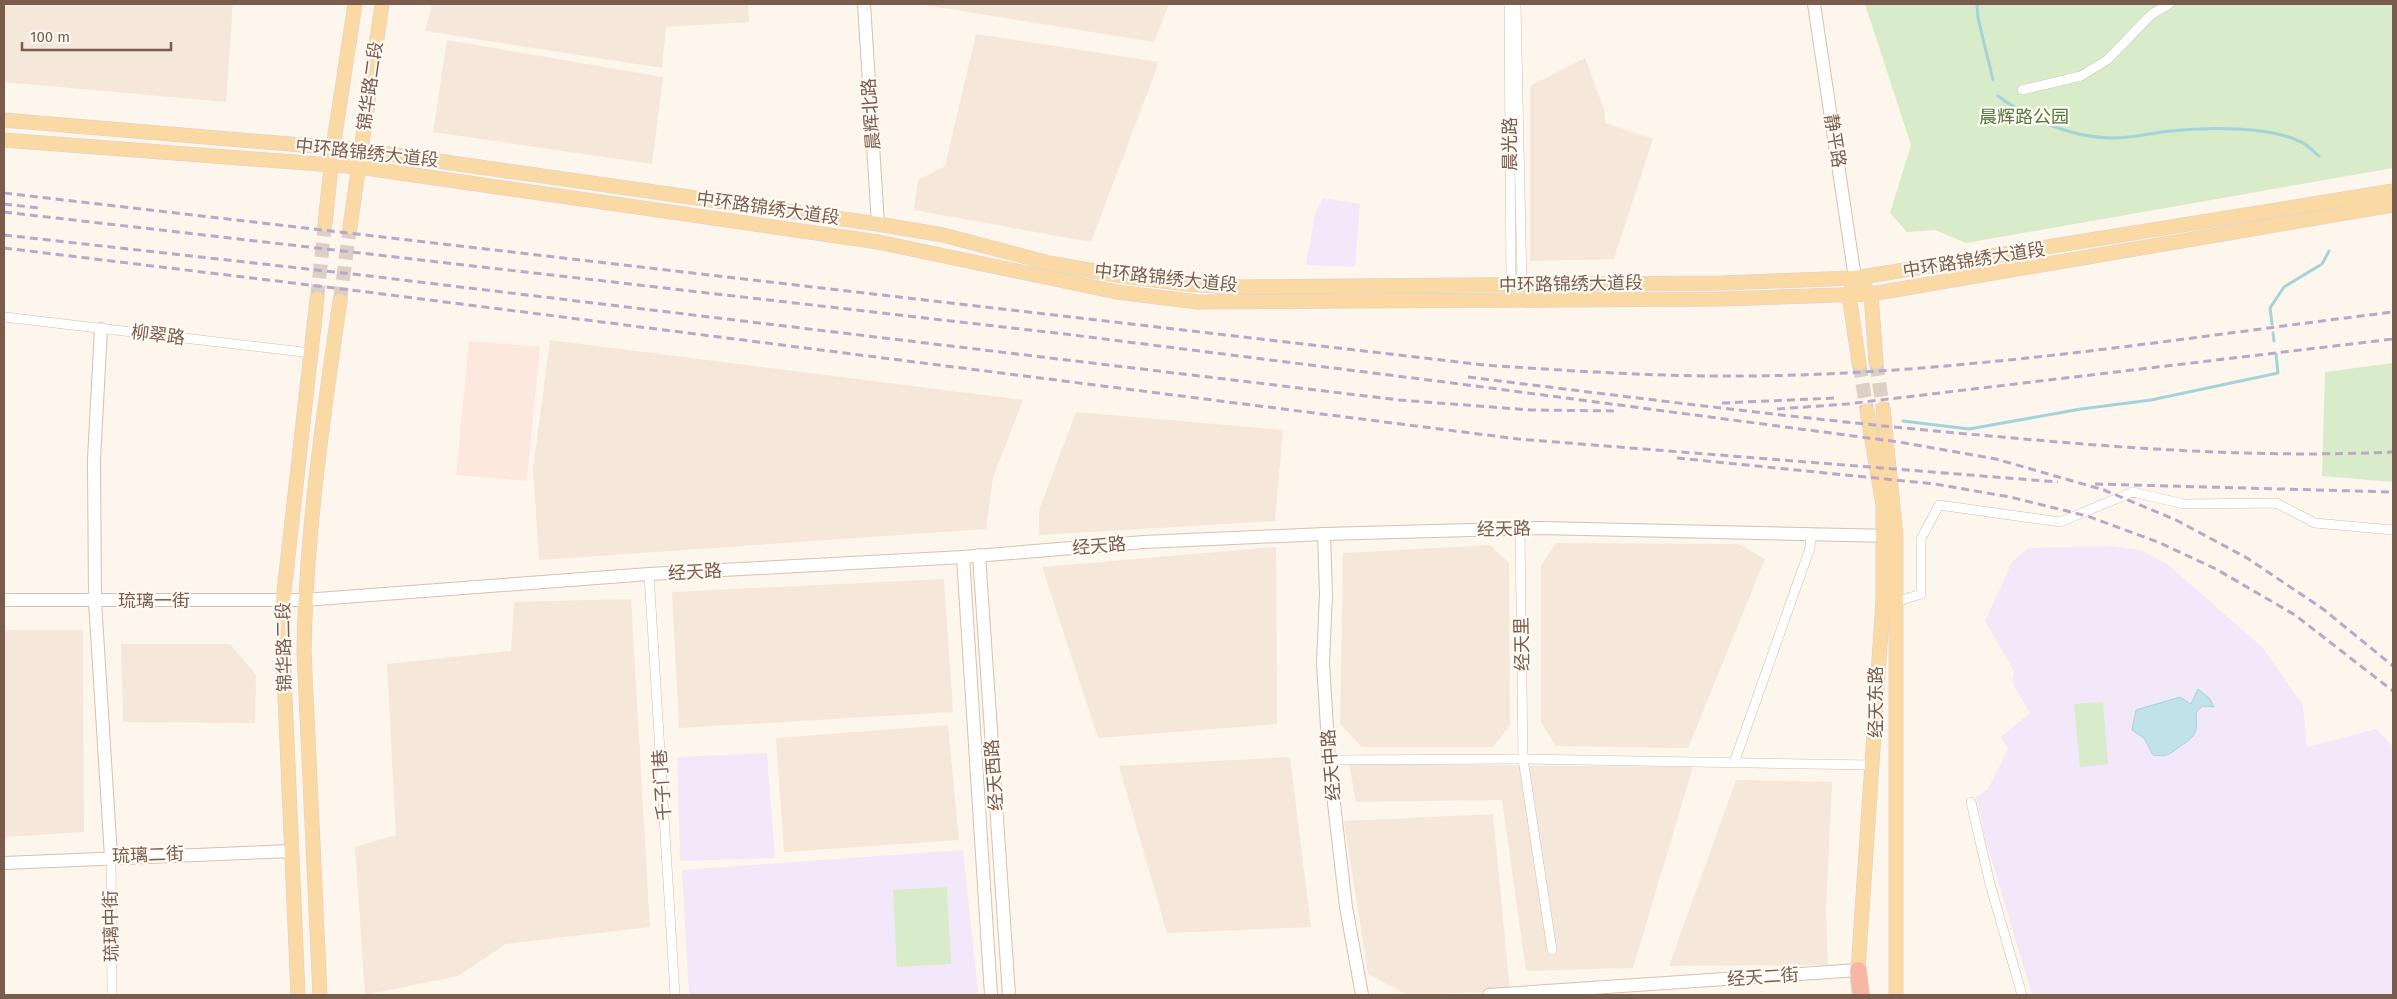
<svg xmlns="http://www.w3.org/2000/svg" width="2397" height="999" font-family="'Fira Sans','Noto Sans SC',sans-serif">
	<style>
		.residential { fill: #f5e8da }
		.commercial { fill: #fde8e0 }
		.education { fill: #f3e8fa }
		.green { fill: #d8ecc9 }
		.water { fill: #bfe3e8; stroke: #a5d3da }
		.lines { fill: none; stroke-linecap: round; stroke-linejoin: round }
		.stream { stroke: #a5d3da; stroke-width: 3 }
		.primary-tunnel { stroke: #dcd0c4; stroke-width: 14; stroke-dasharray: 14 7; stroke-linecap: butt }
		.street-casing { stroke: #d1beb0; stroke-width: 10 }
		.secondary-casing { stroke: #d6c0b0; stroke-width: 14 }
		.primary-casing { stroke: #dad1cd; stroke-width: 15 }
		.highway-casing { stroke: #dad1cd; stroke-width: 18 }
		.street { stroke: #fff; stroke-width: 9 }
		.secondary { stroke: #fff; stroke-width: 12 }
		.primary { stroke: #fbd9a5; stroke-width: 14 }
		.highway { stroke: #f7b7a3; stroke-width: 16 }
		.rail { stroke: #b9a8c9; stroke-width: 3; stroke-dasharray: 8 5; stroke-linecap: butt }
		.labels { text-anchor: middle; stroke-width: 4.5; stroke-linejoin: round; paint-order: stroke }
		.street-label { font-size: 18px; fill: #7a5c4d; stroke: #fffaf3 }
		.park-label { font-size: 18px; fill: #537a41; stroke: #fffaf3 }
	</style>
	<rect width="100%" height="100%" fill="#fdf6ec"/>
	<g class="residential">
		<path d="M4 4H233L226 102 4 82Z"/>
		<path d="M432 4H748L749 22 666 27 662 68 425 31Z"/>
		<path d="M918 4H1169L1154 42Z"/>
		<path d="M976 34 1159 62 1091 242 914 210 918 180 945 166Z"/>
		<path d="M447 40 663 77 652 164 433 132Z"/>
		<path d="M1585 58 1604 109 1605 123 1653 139 1614 259 1530 261V86Z"/>
		<path d="M550 340 1023 400 993 478 986 529 539 560 533 469Z"/>
		<path d="M1076 412 1283 430 1275 521 1039 535V510Z"/>
		<path d="M1556 543 1738 544 1765 559 1688 748 1556 746 1541 722V566Z"/>
		<path d="M1490 545 1509 563 1510 725 1493 747H1362L1340 724 1343 553Z"/>
		<path d="M1276 547 1277 724 1098 738 1042 567Z"/>
		<path d="M944 579 953 712 679 728 672 592Z"/>
		<path d="M631 599 650 927 506 944 458 976 365 995 355 847 396 835 387 664 511 651 514 602Z"/>
		<path d="M4 630H83L84 832 4 837Z"/>
		<path d="M121 644H230L256 675 255 723 123 722Z"/>
		<path d="M948 725 959 840 784 852 776 738Z"/>
		<path d="M1290 757 1311 927 1167 933 1119 766Z"/>
		<path d="M1349 764 1693 767 1633 968 1526 971 1502 800 1356 802Z"/>
		<path d="M1736 780 1832 782 1826 910 1828 965 1669 966Z"/>
		<path d="M1493 814 1510 991 1407 995 1368 974 1344 821Z"/>
	</g>
	<path class="commercial" d="M469 341 540 347 527 481 456 475Z"/>
	<g class="education">
		<path d="M1323 198 1360 204 1355 267 1306 265 1315 214Z"/>
		<path d="M2111 546 2140 550 2166 563 2262 647 2303 705 2307 747 2376 729 2393 747V995H2032L1986 841 1976 797 1988 789 2008 749 2001 737 2030 713 2012 682 2014 671 1985 621 2012 562 2028 548Z"/>
		<path d="M767 753 775 858 680 861 677 757Z"/>
		<path d="M963 850 978 992 975 995H689L682 870Z"/>
	</g>
	<g class="green">
		<path d="M1865 4H2393V168L1966 243 1935 230 1907 232 1890 213 1911 145Z"/>
		<path d="M2393 363V482L2322 476 2325 372Z"/>
		<path d="M2103 702 2108 764 2080 767 2074 704Z"/>
		<path d="M947 887 951 964 897 967 893 890Z"/>
	</g>
	<path class="water" d="M2198 689 2210 699 2214 707 2203 706 2196 712C2198 735 2195 736 2178 748 2169 755 2165 757 2153 755L2144 738 2132 730 2136 710 2180 697 2191 704Z"/>
	<g class="lines">
		<g class="stream">
			<path d="M1977 4 1978 18 1993 80"/>
			<path d="M1998 96C2029 119 2070 137 2110 138 2130 139 2151 133 2170 131 2205 127 2271 126 2301 142 2308 145 2314 152 2319 156"/>
			<path d="M2272 324 2270 308 2284 287 2322 264 2329 251"/>
			<path d="M2273 333 2274 341"/>
			<path d="M1903 421 1969 429 2081 409 2151 400 2278 373 2276 354"/>
		</g>
		<g class="primary-tunnel">
			<path d="M317 299 325 224"/>
			<path d="M340 301 350 227"/>
			<path d="M1876 362 1883 409"/>
			<path d="M1859 363 1867 411"/>
		</g>
		<defs>
			<g id="street">
				<path d="M1509 4 1511 285"/>
				<path d="M1516 4 1522 285"/>
				<path d="M2022 90 2081 76 2107 60 2152 14 2169 4"/>
				<path d="M4 317 312 353"/>
				<path d="M1520 529 1523 759 1552 950"/>
				<path d="M649 574 675 995"/>
				<path d="M1896 602 1921 594V539L1939 505 2060 522 2133 492 2184 504 2276 503 2315 523 2393 530"/>
				<path d="M1329 760 1523 759 1871 765"/>
				<path d="M1734 763 1810 548 1811 534"/>
				<path d="M1971 802 1990 884 2022 995"/>
				<path d="M111 857 112 995"/>
			</g>
			<g id="secondary">
				<path d="M864 4 878 224"/>
				<path d="M1814 4 1855 278"/>
				<path d="M101 329 94 459 95 601 111 857"/>
				<path d="M1324 534 1326 594 1323 663 1329 760 1346 907 1362 995"/>
				<path d="M979 555 1009 995"/>
				<path d="M963 557 991 995"/>
				<path d="M4 600H304L649 574 963 557 1144 542 1324 534 1541 528 1893 536"/>
				<path d="M4 863 292 851"/>
				<path d="M1489 995 1858 970V977"/>
			</g>
			<g id="primary">
				<path d="M4 120 361 150 878 224 943 235 1049 263 1122 276 1187 284 1230 287 1721 283 1855 278 2393 191"/>
				<path d="M4 140 359 167 878 242 1117 292 1198 302 1721 299 1871 294 2393 205"/>
				<path d="M325 224 333 148 355 4"/>
				<path d="M350 227 382 4"/>
				<path d="M1852 288 1849 295 1859 363"/>
				<path d="M1865 288 1871 294 1876 362"/>
				<path d="M1883 409 1896 536V995"/>
				<path d="M1858 970 1883 601V505L1867 411"/>
				<path d="M298 995 283 650V601L317 299"/>
				<path d="M320 995 304 651C306 533 323 417 340 301"/>
			</g>
			<path id="highway" d="M1858 970 1861 995"/>
		</defs>
		<use href="#street" class="street-casing"/>
		<use href="#secondary" class="secondary-casing"/>
		<use href="#primary" class="primary-casing"/>
		<use href="#highway" class="highway-casing"/>
		<use href="#street" class="street"/>
		<use href="#secondary" class="secondary"/>
		<use href="#primary" class="primary"/>
		<use href="#highway" class="highway"/>
		<g class="rail">
			<path d="M4 193 1484 365C1572 371 1661 377 1749 376 1965 374 2180 338 2393 312"/>
			<path d="M4 204 39 208"/>
			<path d="M4 212 1073 335 1460 384 1899 442 1996 459 2104 490 2176 520 2247 558 2323 609 2393 666"/>
			<path d="M4 235 361 275 1399 400 1531 410 1617 411"/>
			<path d="M4 248 359 291 1518 439 2058 482"/>
			<path d="M1468 377C1646 399 1824 422 2002 437 2132 449 2263 458 2393 452"/>
			<path d="M1722 403 1835 398"/>
			<path d="M1777 409 1847 404 2393 339"/>
			<path d="M1677 458 1935 484 2010 497 2087 516 2158 542 2216 569 2295 615 2393 691"/>
			<path d="M2095 484 2393 492"/>
		</g>
	</g>
	<g class="labels">
		<g class="street-label">
			<text transform="translate(370 86) rotate(-82)" y="6">锦华路二段</text>
			<text transform="translate(871 114) rotate(-94)" y="6">晨辉北路</text>
			<text transform="translate(1835 141) rotate(81)" y="6">静平路</text>
			<text transform="translate(1510 144) rotate(-90)" y="6">晨光路</text>
			<text transform="translate(367 153) rotate(6)" y="6">中环路锦绣大道段</text>
			<text transform="translate(768 208) rotate(8)" y="6">中环路锦绣大道段</text>
			<text transform="translate(1974 260) rotate(-9)" y="6">中环路锦绣大道段</text>
			<text transform="translate(1166 278) rotate(6)" y="6">中环路锦绣大道段</text>
			<text transform="translate(1571 284) rotate(-1)" y="6">中环路锦绣大道段</text>
			<text transform="translate(158 335) rotate(7)" y="6">柳翠路</text>
			<text transform="translate(1504 529) rotate(-1)" y="6">经天路</text>
			<text transform="translate(1099 546) rotate(-5)" y="6">经天路</text>
			<text transform="translate(695 572) rotate(-3)" y="6">经天路</text>
			<text x="154" y="607">琉璃一街</text>
			<text transform="translate(1522 644) rotate(-91)" y="6">经天里</text>
			<text transform="translate(284 647) rotate(-91)" y="6">锦华路二段</text>
			<text transform="translate(1876 702) rotate(-90)" y="6">经天东路</text>
			<text transform="translate(1331 765) rotate(-95)" y="6">经天中路</text>
			<text transform="translate(994 775) rotate(-94)" y="6">经天西路</text>
			<text transform="translate(662 785) rotate(-94)" y="6">千子门巷</text>
			<text transform="translate(148 855) rotate(-2)" y="6">琉璃二街</text>
			<text transform="translate(111 926) rotate(-91)" y="6">琉璃中街</text>
			<text transform="translate(1763 977) rotate(-4)" y="6">经天二街</text>
		</g>
		<g class="park-label">
			<text x="2024" y="123">晨辉路公园</text>
		</g>
	</g>
	<rect width="2397" height="999" fill="none" stroke="#7a5c4d" stroke-width="10"/>
	<path d="M22 42v8h149v-8" fill="none" stroke="#7a5c4d" stroke-width="2.5"/>
	<text x="30" y="42" font-size="15" fill="#7a5c4d" stroke="#fffaf3" stroke-width="4" paint-order="stroke">100 m</text>
</svg>
